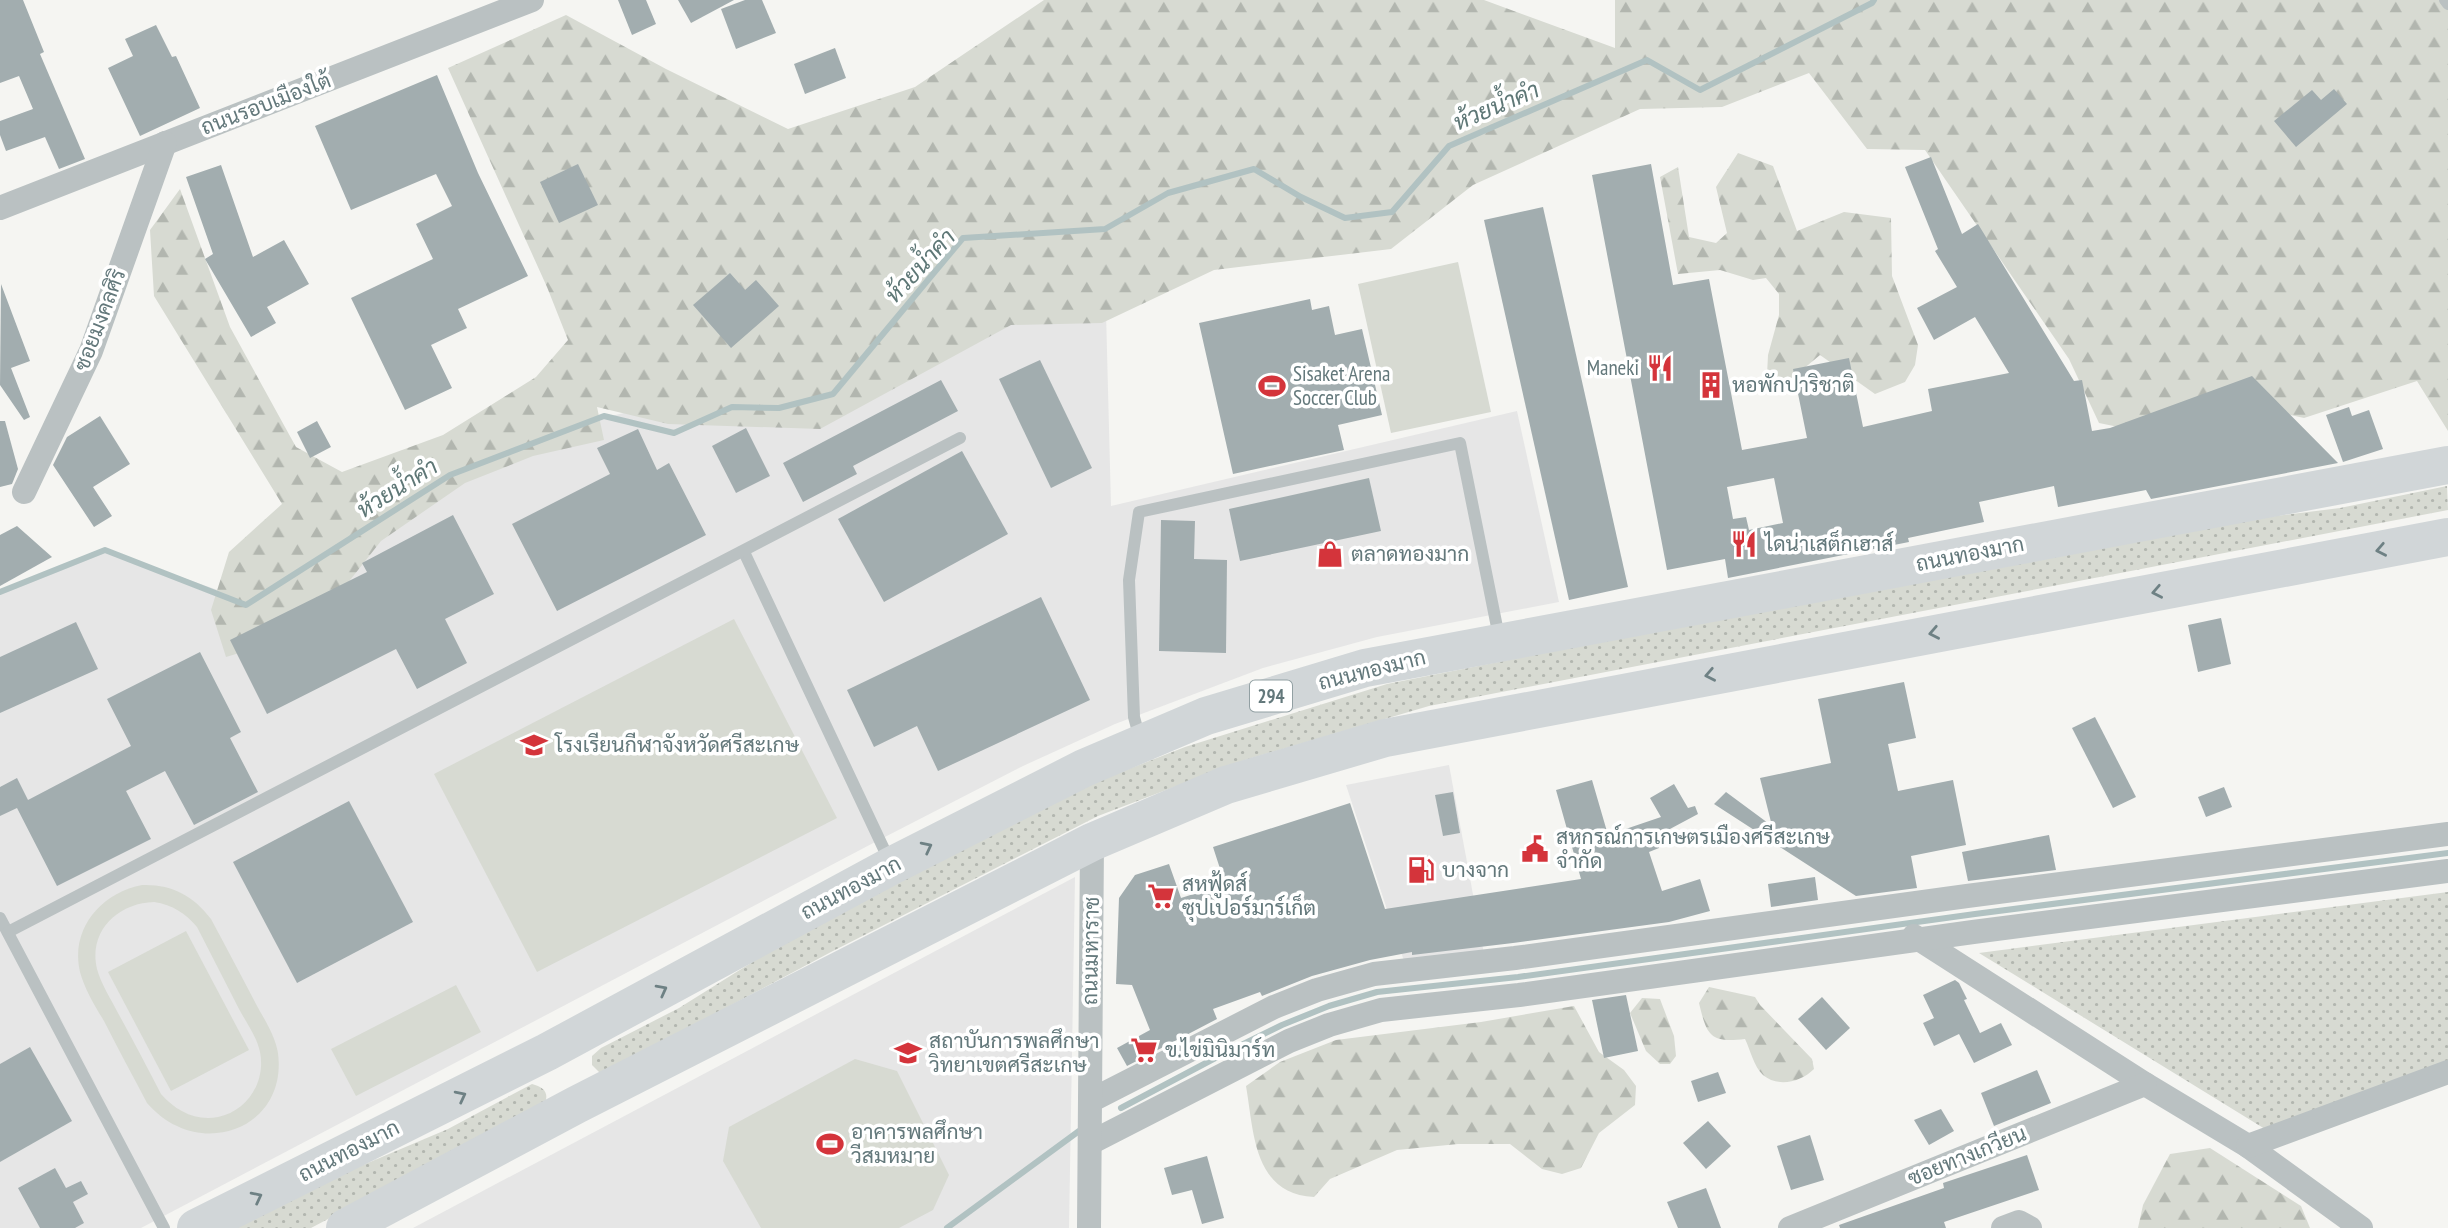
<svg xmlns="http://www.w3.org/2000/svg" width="2448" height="1228" font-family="'PT Sans Narrow',Sarabun,sans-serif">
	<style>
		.built { fill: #e6e6e6 }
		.grass { fill: url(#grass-dots) }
		.forest { fill: url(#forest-firs) }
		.park { fill: #d7dad2; fill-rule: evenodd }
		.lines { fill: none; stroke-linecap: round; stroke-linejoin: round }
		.stream { stroke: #b1c2c2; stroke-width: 6 }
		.building { fill: #a2adaf; fill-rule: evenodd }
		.service { stroke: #bac1c2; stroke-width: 12 }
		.minor { stroke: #bac1c2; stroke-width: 24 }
		.primary { stroke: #d1d6d8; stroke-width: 38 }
		.oneway { stroke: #6e8184 }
		.labels { text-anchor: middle; stroke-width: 7; stroke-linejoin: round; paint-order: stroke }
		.shield { fill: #fff; stroke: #92a0a3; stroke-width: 2 }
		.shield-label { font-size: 19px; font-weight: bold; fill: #63787b }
		.street-label { font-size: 21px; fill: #63787b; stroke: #fff }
		.poi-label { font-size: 21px; fill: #63787b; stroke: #fff; text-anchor: start }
		.water-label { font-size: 23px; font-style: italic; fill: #5e7776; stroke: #fff }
	</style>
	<defs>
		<pattern id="grass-dots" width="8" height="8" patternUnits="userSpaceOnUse" patternTransform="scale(1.75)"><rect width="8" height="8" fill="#d7dad2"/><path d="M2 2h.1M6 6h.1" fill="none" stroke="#b2b6af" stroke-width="1.8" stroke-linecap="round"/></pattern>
		<pattern id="forest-firs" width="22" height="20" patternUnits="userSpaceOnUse" patternTransform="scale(1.75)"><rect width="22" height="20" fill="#d7dad2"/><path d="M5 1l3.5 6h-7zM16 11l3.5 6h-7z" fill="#b2b6af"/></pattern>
	</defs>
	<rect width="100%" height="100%" fill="#f5f5f2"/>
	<g class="built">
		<path d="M1104 234 1111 506 1517 411 1559 602 1377 637 1263 668 1115 724 1023 766 879 840 141 1228H0V590L104 550 249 601 454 472 602 418 646 408Z"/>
		<path d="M1449 765 1484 954 1405 964 1346 785Z"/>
		<path d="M1075 877 1069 1228H413Z"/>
	</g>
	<g class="grass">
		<path d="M2447 486 2448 510 1429 706 1245 760 1098 816 831 952 611 1069 600 1073 592 1065V1056L601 1048 679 1008 818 921 1075 790 1185 747 1387 684 2163 530 2340 508Z"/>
		<path d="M2448 892V1061L2265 1129 1979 953Z"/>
		<path d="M532 1084C544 1087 550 1093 544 1105L311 1228H234L311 1187 448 1129Z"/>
	</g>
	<g class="forest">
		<path d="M1044 0H1484L1615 48V0H2448V431L2417 381 2304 418 2247 405 2138 431 2099 423 2069 359 1925 150 1867 149 1809 73 1722 107 1640 109 1473 185 1391 249 1214 270 1102 323 1011 325 820 429 668 424 597 407 604 440 533 456 465 483 381 541 309 632 226 657 211 610 229 552 282 504 154 296 150 230 180 189 230 327 296 447 342 472 443 435 536 377 568 340 547 287 448 68 566 15 666 69 788 129 915 87Z"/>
		<path d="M1738 153 1773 166 1797 231 1844 212 1891 218 1892 276 1918 345 1915 365 1905 382 1875 394 1820 355 1784 385 1767 375 1768 355 1779 315V294L1766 278 1753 280 1720 270 1678 274 1660 177 1678 167 1689 237 1716 243 1727 233 1716 187Z"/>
		<path d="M1709 987 1755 997 1760 1005 1812 1059 1814 1069C1801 1082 1778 1088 1763 1075 1754 1067 1750 1049 1745 1039 1710 1043 1707 1036 1699 1003Z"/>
		<path d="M1642 998 1660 999 1674 1036 1676 1056 1670 1064H1660L1646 1051 1630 1013Z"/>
		<path d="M1574 1006 1599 1052 1624 1070 1636 1086 1635 1105 1599 1133 1581 1168 1562 1174 1542 1169 1510 1144H1458L1397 1150 1330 1179 1314 1197C1253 1194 1254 1132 1246 1086L1280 1062 1336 1040 1481 1022Z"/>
		<path d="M2210 1148 2301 1206 2310 1228H2138L2143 1205 2170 1154Z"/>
	</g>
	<g class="park">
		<path d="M1458 262 1491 412 1391 433 1358 284Z"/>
		<path d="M734 619 837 818 537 972 434 774Z"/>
		<path d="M142 885C171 884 193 895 211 919 226 947 241 975 256 1004 264 1019 275 1035 278 1053 288 1130 198 1162 147 1103 133 1076 118 1049 104 1021 95 1006 85 990 80 972 70 929 101 893 142 885ZM154 902C173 905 185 913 197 927 211 954 225 982 239 1009 246 1022 257 1037 260 1052 266 1082 247 1111 218 1117 195 1121 176 1111 161 1094 147 1067 133 1040 118 1013 111 999 101 984 97 969 88 931 118 903 154 902Z"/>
		<path d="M186 931 249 1050 171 1091 108 972Z"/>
		<path d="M456 985 481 1032 356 1096 331 1049Z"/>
		<path d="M855 1059 897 1071 949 1175 933 1210 899 1228H761L723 1161 729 1127Z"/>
	</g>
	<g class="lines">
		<g class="stream">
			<path d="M0 592 105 550 246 605 450 475 604 416 674 433 732 407 779 408 833 394 963 238 1105 229 1168 193 1254 169 1301 197 1345 218 1392 212 1449 146 1647 60 1700 90 1872 3 1874 0"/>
			<path d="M1121 1108 1221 1055 1282 1025 1329 1006 1377 992 1518 977 1975 914 2448 853"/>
			<path d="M947 1228 1079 1131"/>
		</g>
	</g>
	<g class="building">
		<path d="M0 0H23L44 52 40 54 85 159 59 169 45 137 6 151 0 135V121L33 109 19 76 0 83Z"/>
		<path d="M618 0H646L656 24 632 35Z"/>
		<path d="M678 0H734L691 23Z"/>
		<path d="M745 0H762L776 33 736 49 721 9Z"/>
		<path d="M156 25 172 57 176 56 200 108 140 136 108 68 133 56 125 39Z"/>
		<path d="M835 48 846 78 805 94 794 64Z"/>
		<path d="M437 75 478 173 528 276 458 309 467 328 431 345 452 388 405 410 351 298 433 259 416 224 452 206 436 174 351 210 315 126Z"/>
		<path d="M2334 89 2347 104 2296 147 2274 121 2312 90 2321 100Z"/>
		<path d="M1931 157 1962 234 1978 224 2074 381 2082 380 2092 431 2110 428 2252 376 2338 463 2151 499 2146 490 2058 507 2054 486 1979 502 1984 522 1908 538 1909 542 1728 578 1725 559 1667 570 1592 175 1651 164 1673 285 1709 279 1742 450 1807 438 1793 369 1849 358 1863 427 1932 411 1928 389 2009 373 1975 317 1934 340 1917 308 1957 287 1935 251 1938 249 1905 167ZM1774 478 1783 523 1749 530 1746 517 1733 519 1727 487Z"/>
		<path d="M578 164 598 205 559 223 540 182Z"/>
		<path d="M221 165 253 257 284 240 309 284 267 307 276 323 251 337 205 259 213 254 186 177Z"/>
		<path d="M1543 207 1628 587 1569 600 1484 220Z"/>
		<path d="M730 273 745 290 756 280 779 306 731 348 693 305Z"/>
		<path d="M1 284 30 361 11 368 30 417 24 420 0 385Z"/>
		<path d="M1310 299 1312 310 1329 306 1335 335 1362 329 1382 415 1338 425 1344 450 1233 474 1199 323Z"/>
		<path d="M1040 360 1092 468 1051 488 999 379Z"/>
		<path d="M941 380 958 411 853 466 857 474 803 502 783 463Z"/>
		<path d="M2349 407 2352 416 2369 410 2383 449 2343 462 2326 415Z"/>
		<path d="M100 416 130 464 93 487 112 516 94 527 53 465 67 437Z"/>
		<path d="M0 421H5L18 469 12 484 0 487Z"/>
		<path d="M317 421 331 447 310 458 297 432Z"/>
		<path d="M746 428 770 476 736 493 712 446Z"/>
		<path d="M638 429 657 470 669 463 706 535 557 611 512 524 610 474 597 448Z"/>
		<path d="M962 451 1008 534 884 602 838 519Z"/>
		<path d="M1369 478 1381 531 1240 561 1229 509Z"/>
		<path d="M453 515 494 594 445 619 467 663 417 689 396 649 267 714 230 640 367 572 362 563Z"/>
		<path d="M1161 520 1195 521 1194 559 1227 560 1226 653 1159 651Z"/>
		<path d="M17 526 52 557 0 586V535Z"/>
		<path d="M1041 597 1090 700 938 771 917 726 874 747 847 690Z"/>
		<path d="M2221 618 2231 664 2198 672 2188 625Z"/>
		<path d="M76 622 98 669 0 713V657Z"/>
		<path d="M200 652 241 732 230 738 258 792 194 825 165 771 126 791 151 839 57 886 17 808 0 816V787L17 778 28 800 131 746 107 699Z"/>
		<path d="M1904 682 1916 738 1888 744 1898 791 1953 780 1966 845 1911 856 1917 888 1856 896 1777 845 1773 831 1768 839 1714 804 1726 792 1772 826 1760 778 1831 763 1818 699Z"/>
		<path d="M2095 717 2136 797 2113 808 2072 728Z"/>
		<path d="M1592 780 1608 835 1661 817 1650 798 1674 784 1688 808 1695 806 1698 814 1655 837 1659 848 1649 852 1662 891 1700 879 1710 911 1669 922 1513 943 1412 955V952L1370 960 1312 976 1262 996 1260 992 1213 1009 1217 1019 1127 1066 1117 1048 1150 1030 1132 985 1116 984 1119 898 1135 875 1169 864 1181 898 1225 884 1213 847 1350 803 1385 909 1581 879 1556 790Z"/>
		<path d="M2224 787 2232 807 2206 817 2198 797Z"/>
		<path d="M1453 792 1460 833 1443 836 1435 795Z"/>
		<path d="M349 801 413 922 297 983 233 862Z"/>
		<path d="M2049 835 2056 870 1968 881 1962 852Z"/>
		<path d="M1815 877 1818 900 1771 907 1768 884Z"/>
		<path d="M1955 980 1959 983 1967 999 1964 1000 1980 1033 2001 1023 2012 1045 1974 1063 1959 1034 1934 1046 1923 1023 1934 1018 1923 995Z"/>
		<path d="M1626 995 1638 1051 1604 1058 1592 1000Z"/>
		<path d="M1822 997 1850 1028 1826 1050 1798 1019Z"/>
		<path d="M30 1047 72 1121 0 1162V1064Z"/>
		<path d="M2037 1070 2051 1103 1994 1126 1981 1093Z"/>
		<path d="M1718 1072 1726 1093 1698 1102 1691 1081Z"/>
		<path d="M1941 1109 1954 1131 1929 1145 1914 1120Z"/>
		<path d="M1708 1121 1731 1146 1706 1169 1683 1143Z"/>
		<path d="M1810 1135 1824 1180 1791 1190 1777 1146Z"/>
		<path d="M2027 1155 2039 1190 1944 1222 1946 1228H1840L1839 1225 1944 1188 1943 1183Z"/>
		<path d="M1207 1156 1224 1218 1202 1224 1192 1190 1172 1195 1164 1168Z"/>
		<path d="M55 1168 66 1188 81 1181 88 1194 73 1202 84 1223 75 1228H40L18 1188Z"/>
		<path d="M1706 1188 1721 1228H1678L1667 1202Z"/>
	</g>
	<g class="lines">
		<g class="service">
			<path d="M2445 0 2448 4"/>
			<path d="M744 552 890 862"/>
			<path d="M1140 739 1134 717 1129 580 1139 512 1460 443 1499 637"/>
			<path d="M0 918 164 1228"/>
			<path d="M8 932 960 438"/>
		</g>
		<g class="minor">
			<path d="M0 208 532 0"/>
			<path d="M24 492 91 351 165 143"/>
			<path d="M1914 936 2145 1084 2248 1146 2361 1228"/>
			<path d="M1090 1101 1274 1007 1317 990 1374 974 1515 958 1967 896 2448 834"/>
			<path d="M1090 1143 1289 1041 1329 1025 1381 1010 1519 995 1973 932 2448 871"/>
			<path d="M2248 1146 2448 1072"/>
			<path d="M1089 1228 1092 842"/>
			<path d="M1790 1228 2145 1084"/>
			<path d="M2003 1228 2019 1222 2030 1228"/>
		</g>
		<g class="primary">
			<path d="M196 1228 547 1052 891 866 1084 768 1206 716 1365 668 2448 465"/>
			<path d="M345 1228 576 1105 1092 842 1226 785 1385 738 2448 537"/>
		</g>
	</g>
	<defs><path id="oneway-chevron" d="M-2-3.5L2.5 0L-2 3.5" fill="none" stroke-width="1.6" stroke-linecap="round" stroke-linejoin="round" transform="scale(1.75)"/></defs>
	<g class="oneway">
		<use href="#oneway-chevron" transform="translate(2381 550) rotate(169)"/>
		<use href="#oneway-chevron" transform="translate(2157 592) rotate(169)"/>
		<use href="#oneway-chevron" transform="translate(1934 633) rotate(169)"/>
		<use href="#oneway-chevron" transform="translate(1710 675) rotate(169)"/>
		<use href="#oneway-chevron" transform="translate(927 847) rotate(-27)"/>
		<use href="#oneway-chevron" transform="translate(662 990) rotate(-28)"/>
		<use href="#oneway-chevron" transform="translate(461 1096) rotate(-27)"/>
		<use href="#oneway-chevron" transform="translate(257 1197) rotate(-27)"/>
	</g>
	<defs>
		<symbol id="restaurant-bare" viewBox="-9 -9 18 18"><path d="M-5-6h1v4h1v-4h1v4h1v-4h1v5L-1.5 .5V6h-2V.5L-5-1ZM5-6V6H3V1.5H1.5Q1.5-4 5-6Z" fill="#d4343b" stroke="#fff" stroke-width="2.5" paint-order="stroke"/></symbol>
		<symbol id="building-bare" viewBox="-9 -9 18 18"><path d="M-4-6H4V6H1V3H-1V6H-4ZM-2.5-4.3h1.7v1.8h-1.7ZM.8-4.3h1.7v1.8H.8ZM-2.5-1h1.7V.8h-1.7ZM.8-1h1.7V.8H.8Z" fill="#d4343b" stroke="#fff" stroke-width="2.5" paint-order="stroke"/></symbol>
		<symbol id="stadium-bare" viewBox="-9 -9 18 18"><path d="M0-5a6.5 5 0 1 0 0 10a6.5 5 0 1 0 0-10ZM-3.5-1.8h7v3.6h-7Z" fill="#d4343b" stroke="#fff" stroke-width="2.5" paint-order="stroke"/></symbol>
		<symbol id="shop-bare" viewBox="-9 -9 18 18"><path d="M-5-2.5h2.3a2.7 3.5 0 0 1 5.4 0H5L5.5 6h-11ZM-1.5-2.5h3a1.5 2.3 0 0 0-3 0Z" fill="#d4343b" stroke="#fff" stroke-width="2.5" paint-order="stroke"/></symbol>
		<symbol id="university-bare" viewBox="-9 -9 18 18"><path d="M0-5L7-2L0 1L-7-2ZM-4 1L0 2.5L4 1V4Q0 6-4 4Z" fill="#d4343b" stroke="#fff" stroke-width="2.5" paint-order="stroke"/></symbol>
		<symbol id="civic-bare" viewBox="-9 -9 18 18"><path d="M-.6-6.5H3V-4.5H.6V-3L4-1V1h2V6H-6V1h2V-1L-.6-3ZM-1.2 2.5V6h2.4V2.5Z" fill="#d4343b" stroke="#fff" stroke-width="2.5" paint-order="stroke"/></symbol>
		<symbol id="fuel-bare" viewBox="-9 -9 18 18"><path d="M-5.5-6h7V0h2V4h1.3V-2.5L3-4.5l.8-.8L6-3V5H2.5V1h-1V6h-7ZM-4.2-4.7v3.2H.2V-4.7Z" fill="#d4343b" stroke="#fff" stroke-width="2.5" paint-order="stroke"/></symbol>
		<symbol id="supermarket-bare" viewBox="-9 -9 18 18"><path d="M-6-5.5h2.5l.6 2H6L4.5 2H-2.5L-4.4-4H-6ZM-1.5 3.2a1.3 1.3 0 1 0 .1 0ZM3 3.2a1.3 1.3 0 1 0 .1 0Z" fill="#d4343b" stroke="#fff" stroke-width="2.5" paint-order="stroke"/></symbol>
	</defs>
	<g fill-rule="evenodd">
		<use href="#restaurant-bare" x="1641" y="349" width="38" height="38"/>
		<use href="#building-bare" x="1692" y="366" width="38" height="38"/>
		<use href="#stadium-bare" x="1253" y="367" width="38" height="38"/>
		<use href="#restaurant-bare" x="1725" y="525" width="38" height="38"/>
		<use href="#shop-bare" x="1311" y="535" width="38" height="38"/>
		<use href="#university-bare" x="515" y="726" width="38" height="38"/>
		<use href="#civic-bare" x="1516" y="830" width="38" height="38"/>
		<use href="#fuel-bare" x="1402" y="851" width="38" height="38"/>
		<use href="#supermarket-bare" x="1142" y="877" width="38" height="38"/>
		<use href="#supermarket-bare" x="1125" y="1031" width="38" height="38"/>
		<use href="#university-bare" x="889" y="1034" width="38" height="38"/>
		<use href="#stadium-bare" x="811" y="1125" width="38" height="38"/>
	</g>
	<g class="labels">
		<rect class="shield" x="1250" y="680.5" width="42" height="31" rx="5"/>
		<g class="shield-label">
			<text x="1271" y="703">294</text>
		</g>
		<g class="street-label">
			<text transform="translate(266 104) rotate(-21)" y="7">ถนนรอบเมืองใต้</text>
			<text transform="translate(100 320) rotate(-69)" y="7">ซอยมงคลศิริ</text>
			<text transform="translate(1970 554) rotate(-11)" y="7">ถนนทองมาก</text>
			<text transform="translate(1372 670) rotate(-14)" y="7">ถนนทองมาก</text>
			<text transform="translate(851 888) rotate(-28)" y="7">ถนนทองมาก</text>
			<text transform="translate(1091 951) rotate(-89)" y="7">ถนนมหาราช</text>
			<text transform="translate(349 1151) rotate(-27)" y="7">ถนนทองมาก</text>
			<text transform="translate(1967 1156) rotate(-22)" y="7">ซอยทางเกวียน</text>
		</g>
		<g class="poi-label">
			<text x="1639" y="375" text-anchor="end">Maneki</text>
			<text x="1293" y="381">Sisaket Arena<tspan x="1293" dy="24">Soccer Club</tspan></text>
			<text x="1732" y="392">หอพักปาริชาติ</text>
			<text x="1765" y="551">ไดน่าเสต็กเฮาส์</text>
			<text x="1351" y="561">ตลาดทองมาก</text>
			<text x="555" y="752">โรงเรียนกีฬาจังหวัดศรีสะเกษ</text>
			<text x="1556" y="844">สหกรณ์การเกษตรเมืองศรีสะเกษ<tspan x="1556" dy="24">จำกัด</tspan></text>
			<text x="1442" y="877">บางจาก</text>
			<text x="1182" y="891">สหฟู้ดส์<tspan x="1182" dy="24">ซุปเปอร์มาร์เก็ต</tspan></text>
			<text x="929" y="1048">สถาบันการพลศึกษา<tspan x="929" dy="24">วิทยาเขตศรีสะเกษ</tspan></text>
			<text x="1165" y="1057">ข.ไข่มินิมาร์ท</text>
			<text x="851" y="1139">อาคารพลศึกษา<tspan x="851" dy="24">วีสมหมาย</tspan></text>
		</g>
		<g class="water-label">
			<text transform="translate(1496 106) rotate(-23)" y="8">ห้วยน้ำคำ</text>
			<text transform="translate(920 266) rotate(-47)" y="8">ห้วยน้ำคำ</text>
			<text transform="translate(397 488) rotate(-32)" y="8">ห้วยน้ำคำ</text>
		</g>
	</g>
</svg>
